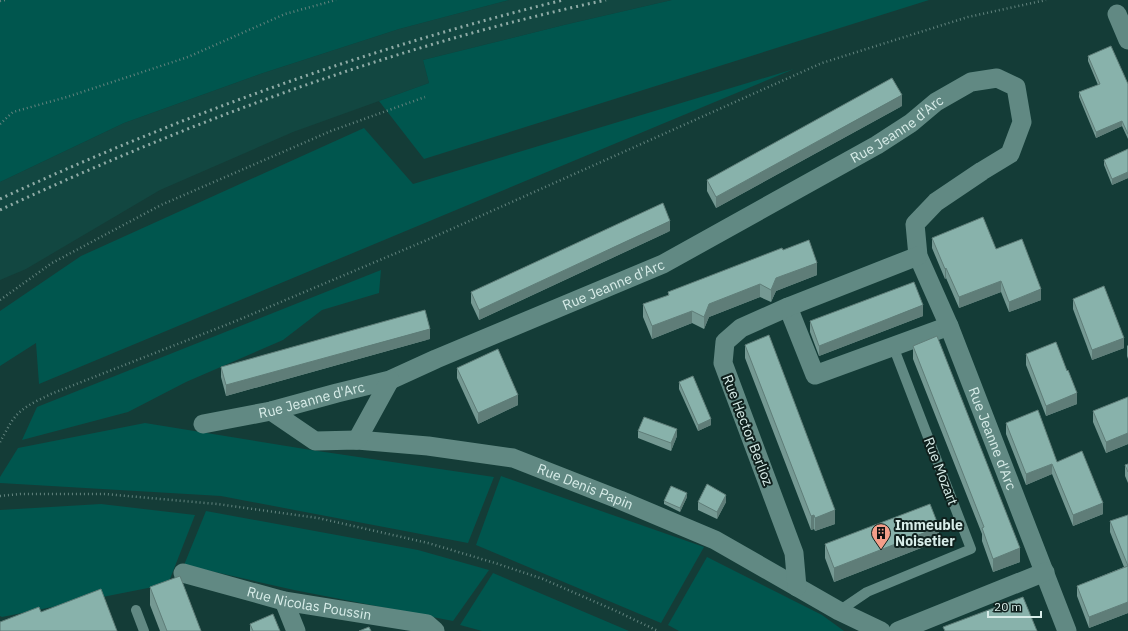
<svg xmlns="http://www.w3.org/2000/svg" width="1128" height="631" font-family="'IBM Plex Sans',sans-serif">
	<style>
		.built { fill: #124741 }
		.green { fill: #00564e }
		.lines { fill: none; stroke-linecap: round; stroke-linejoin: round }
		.path { stroke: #62837e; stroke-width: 2.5; stroke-dasharray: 1 3; stroke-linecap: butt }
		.service { stroke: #618983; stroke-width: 10 }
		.minor { stroke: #618983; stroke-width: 19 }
		.rail { stroke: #8faba6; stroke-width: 3; stroke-dasharray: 2 4; stroke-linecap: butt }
		.wall { fill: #759993 }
		.shaded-wall { fill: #5f7d78 }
		.building { fill: #88b2ab; stroke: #5f7d78 }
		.labels { text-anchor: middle; stroke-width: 4; stroke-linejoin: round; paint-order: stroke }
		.street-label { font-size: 14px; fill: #d8ede9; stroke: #0f201d }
		.poi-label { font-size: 14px; font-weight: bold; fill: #d8ede9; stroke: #0f201d; text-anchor: start }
	</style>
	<rect width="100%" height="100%" fill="#143c37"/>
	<path class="built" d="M509 0H672L564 25 423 60 429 83 293 132 160 190 26 269 0 280V182L124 123 260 74 399 29Z"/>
	<g class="green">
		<path d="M0 0H509L399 29 260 74 124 123 0 182Z"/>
		<path d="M672 0H929L424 159 379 101 429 83 423 60 564 25Z"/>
		<path d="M794 69 39 384 36 343 0 366V311L81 256 364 128 413 184Z"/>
		<path d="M381 270 379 293 322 310 283 340 186 382 128 412 22 440 37 407Z"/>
		<path d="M145 423 311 450 494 477 468 543 221 496 0 483V477L18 448Z"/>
		<path d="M501 476 704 547 661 623 476 545Z"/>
		<path d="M101 504 195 515 168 584 2 617 0 616V510Z"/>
		<path d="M206 511 418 550 489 570 453 621 294 590 184 565Z"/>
		<path d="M707 557 822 615 844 631H679L668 625Z"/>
		<path d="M493 573 629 631H482L460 625Z"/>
	</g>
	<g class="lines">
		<g class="path">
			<path d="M0 1 5 0"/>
			<path d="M0 124 13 112 67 97 188 57 285 14 336 0"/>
			<path d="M0 300 52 263 161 205 331 131 425 97"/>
			<path d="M0 442C6 432 11 419 21 411 29 404 41 399 51 394L236 321 427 240 822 63 968 17 1046 0"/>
			<path d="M0 496 20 494H105L217 504 318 518 428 543 495 563 543 579 616 611 658 631"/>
		</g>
		<g class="service">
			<path d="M136 610 144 631"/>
			<path d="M839 611 867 592 971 549 893 346"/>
		</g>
		<g class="minor">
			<path d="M1117 14 1128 40"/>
			<path d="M788 307 815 375 949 326"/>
			<path id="s1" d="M271 411 315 441 357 440 428 446 513 458 620 500 715 540 839 611 881 631"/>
			<path id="s2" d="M203 424 271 411 337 393 390 380 436 359 663 264 877 145 911 123 936 102 971 82 997 78 1016 87 1022 122 1010 154 982 171 936 202 915 224 918 256 949 326 1067 631"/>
			<path d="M357 440 390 380"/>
			<path id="s3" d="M183 573 284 601 427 624 435 631"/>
			<path d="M797 587 794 553 723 363 725 342 741 328 788 307 918 256"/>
			<path d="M284 601 296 631"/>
			<path d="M898 631 1045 572"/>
		</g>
		<g class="rail">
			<path d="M0 199C181 115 369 48 563 0"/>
			<path d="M0 210C193 120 397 45 606 0"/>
		</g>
	</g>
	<g class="wall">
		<path d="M1088 56 1128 84V139L1122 126 1096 138 1079 97V92L1098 85 1088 61Z"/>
		<path d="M902 106 716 208 707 191V180Z"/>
		<path d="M1128 149V178L1112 185 1104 165V160Z"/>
		<path d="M670 231 479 320 471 303V292Z"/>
		<path d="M932 238 996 249 1041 300 1009 312 1001 292 959 308 946 278 945 279 932 248Z"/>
		<path d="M783 250 817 275 776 291 771 302 760 297 709 317 704 329 692 323 652 339 643 317V304L668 296V292Z"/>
		<path d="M1073 299 1124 348 1092 360 1073 309Z"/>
		<path d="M923 316 819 356 810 332V321Z"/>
		<path d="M430 339 226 396 221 377V367Z"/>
		<path d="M745 345 835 524 815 531 814 529 811 530 745 358Z"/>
		<path d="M1128 345V359L1127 356V346Z"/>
		<path d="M913 346 1020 562 993 572 982 541V534L913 359Z"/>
		<path d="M1026 354 1077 404 1046 416 1026 365Z"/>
		<path d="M457 368 518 405 478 424 457 378Z"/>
		<path d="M679 382 711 425 698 431 679 389Z"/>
		<path d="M1128 397V444L1106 453 1093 422V411Z"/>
		<path d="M1006 423 1057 462 1103 514 1073 526 1052 474 1026 485 1006 434Z"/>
		<path d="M638 431 677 436 671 451 638 438Z"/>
		<path d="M1128 464V483L1125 476V465Z"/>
		<path d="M687 497 680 512 664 504V501Z"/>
		<path d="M698 502H726L717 519 698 510Z"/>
		<path d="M1128 515V613L1089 628 1077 596V586L1124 567 1110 532V521Z"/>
		<path d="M939 541 834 582 825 558V544Z"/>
		<path d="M150 587 201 631H160L150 605Z"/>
		<path d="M250 624 280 631H250Z"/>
	</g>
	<g class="shaded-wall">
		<path d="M902 95V106L716 208V197Z"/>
		<path d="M1122 121V126L1096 138V132Z"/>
		<path d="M1128 172V178L1112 185V179Z"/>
		<path d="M670 221V231L479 320V310Z"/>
		<path d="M817 263V275L776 291 771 302V290L776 278Z"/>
		<path d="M946 268V278L945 279V269Z"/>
		<path d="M1001 281V292L959 308V297Z"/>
		<path d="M760 284V297L709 317 704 329V317L709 304Z"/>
		<path d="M1041 289V300L1009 312V302Z"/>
		<path d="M923 305V316L819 356V346Z"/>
		<path d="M692 311V323L652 339V326Z"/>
		<path d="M430 329V339L226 396V385Z"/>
		<path d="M1124 338V348L1092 360V350Z"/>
		<path d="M1077 393V404L1046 416V406Z"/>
		<path d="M518 395V405L478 424V413Z"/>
		<path d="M711 419V425L698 431V425Z"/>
		<path d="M677 429V436L671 451V443Z"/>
		<path d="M1128 433V444L1106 453V442Z"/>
		<path d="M1052 464V474L1026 485V474Z"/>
		<path d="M687 493V497L680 512V508Z"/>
		<path d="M726 495V502L717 519V512Z"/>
		<path d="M1103 503V514L1073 526V515Z"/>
		<path d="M835 510V524L815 531V518Z"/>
		<path d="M814 515V529L811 530V516Z"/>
		<path d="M939 527V541L834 582V568Z"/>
		<path d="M1020 548V562L993 572V559Z"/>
		<path d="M1128 602V613L1089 628V617Z"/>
	</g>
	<g class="building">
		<path d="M1111 46 1128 84V134L1122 121 1096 132 1079 92 1100 84 1088 56Z"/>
		<path d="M892 78 902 95 716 197 707 180Z"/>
		<path d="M1128 149V172L1112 179 1104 160Z"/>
		<path d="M663 203 670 221 479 310 471 292Z"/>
		<path d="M983 217 996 249 1022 239 1041 289 1009 302 1001 281 959 297 946 268 945 269 932 238Z"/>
		<path d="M809 240 817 263 776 278 771 290 760 284 709 304 704 317 692 311 652 326 643 304 669 295 668 292 782 248 783 250Z"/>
		<path d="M914 282 923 305 819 346 810 321Z"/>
		<path d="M1104 286 1124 338 1092 350 1073 299Z"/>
		<path d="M425 310 430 329 226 385 221 367Z"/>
		<path d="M769 335 835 510 815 518 814 515 811 516 745 345Z"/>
		<path d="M937 336 1020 548 993 559 982 528 984 527 913 346Z"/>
		<path d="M1056 342 1067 371 1068 370 1077 393 1046 406 1026 354Z"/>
		<path d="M498 349 518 395 478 413 457 368Z"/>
		<path d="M693 376 711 419 698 425 679 382Z"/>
		<path d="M1128 397V433L1106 442 1093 411Z"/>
		<path d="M1038 410 1057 462 1082 451 1103 503 1073 515 1052 464 1026 474 1006 423Z"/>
		<path d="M644 417 677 429 671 443 638 431Z"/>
		<path d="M1128 464V472L1125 465Z"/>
		<path d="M707 484 726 495 717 512 698 502Z"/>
		<path d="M671 486 687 493 680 508 664 501Z"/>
		<path d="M930 504 939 527 834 568 825 544Z"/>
		<path d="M1128 515V602L1089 617 1077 586 1128 566 1110 521Z"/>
		<path d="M180 576 201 631H167L150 587Z"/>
		<path d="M101 589 117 631H0V622L39 607 41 612Z"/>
		<path d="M1023 597 1037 631H945L943 627Z"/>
		<path d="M273 614 280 631H253L250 624Z"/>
		<path d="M369 627 371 631H359Z"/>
	</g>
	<defs>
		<symbol id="building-pin" viewBox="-11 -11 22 30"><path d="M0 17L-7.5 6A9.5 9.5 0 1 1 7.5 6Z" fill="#f49e89" stroke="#0f201d"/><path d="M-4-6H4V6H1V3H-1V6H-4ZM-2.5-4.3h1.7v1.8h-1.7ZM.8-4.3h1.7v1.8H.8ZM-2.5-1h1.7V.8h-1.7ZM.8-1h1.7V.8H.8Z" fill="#111"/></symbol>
	</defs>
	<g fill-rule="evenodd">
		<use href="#building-pin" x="870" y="522" width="22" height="30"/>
	</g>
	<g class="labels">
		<g class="street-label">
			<text dy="5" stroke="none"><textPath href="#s2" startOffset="759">Rue Jeanne d'Arc</textPath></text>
			<text dy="5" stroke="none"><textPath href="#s2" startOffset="435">Rue Jeanne d'Arc</textPath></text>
			<text dy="5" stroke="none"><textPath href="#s2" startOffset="111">Rue Jeanne d'Arc</textPath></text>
			<text transform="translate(748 430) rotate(69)" y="5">Rue Hector Berlioz</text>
			<text dy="5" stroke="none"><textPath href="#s2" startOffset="1312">Rue Jeanne d'Arc</textPath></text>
			<text transform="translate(941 471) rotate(69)" y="5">Rue Mozart</text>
			<text dy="5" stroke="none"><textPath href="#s1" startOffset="330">Rue Denis Papin</textPath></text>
			<text dy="5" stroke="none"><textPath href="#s3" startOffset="130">Rue Nicolas Poussin</textPath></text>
		</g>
		<g class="poi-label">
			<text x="895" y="530">Immeuble<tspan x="895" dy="16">Noisetier</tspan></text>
		</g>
	</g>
	<path d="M988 611v6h53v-6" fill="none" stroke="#d8ede9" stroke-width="2"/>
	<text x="994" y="611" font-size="12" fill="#d8ede9" stroke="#0f201d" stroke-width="3" paint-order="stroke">20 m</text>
</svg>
